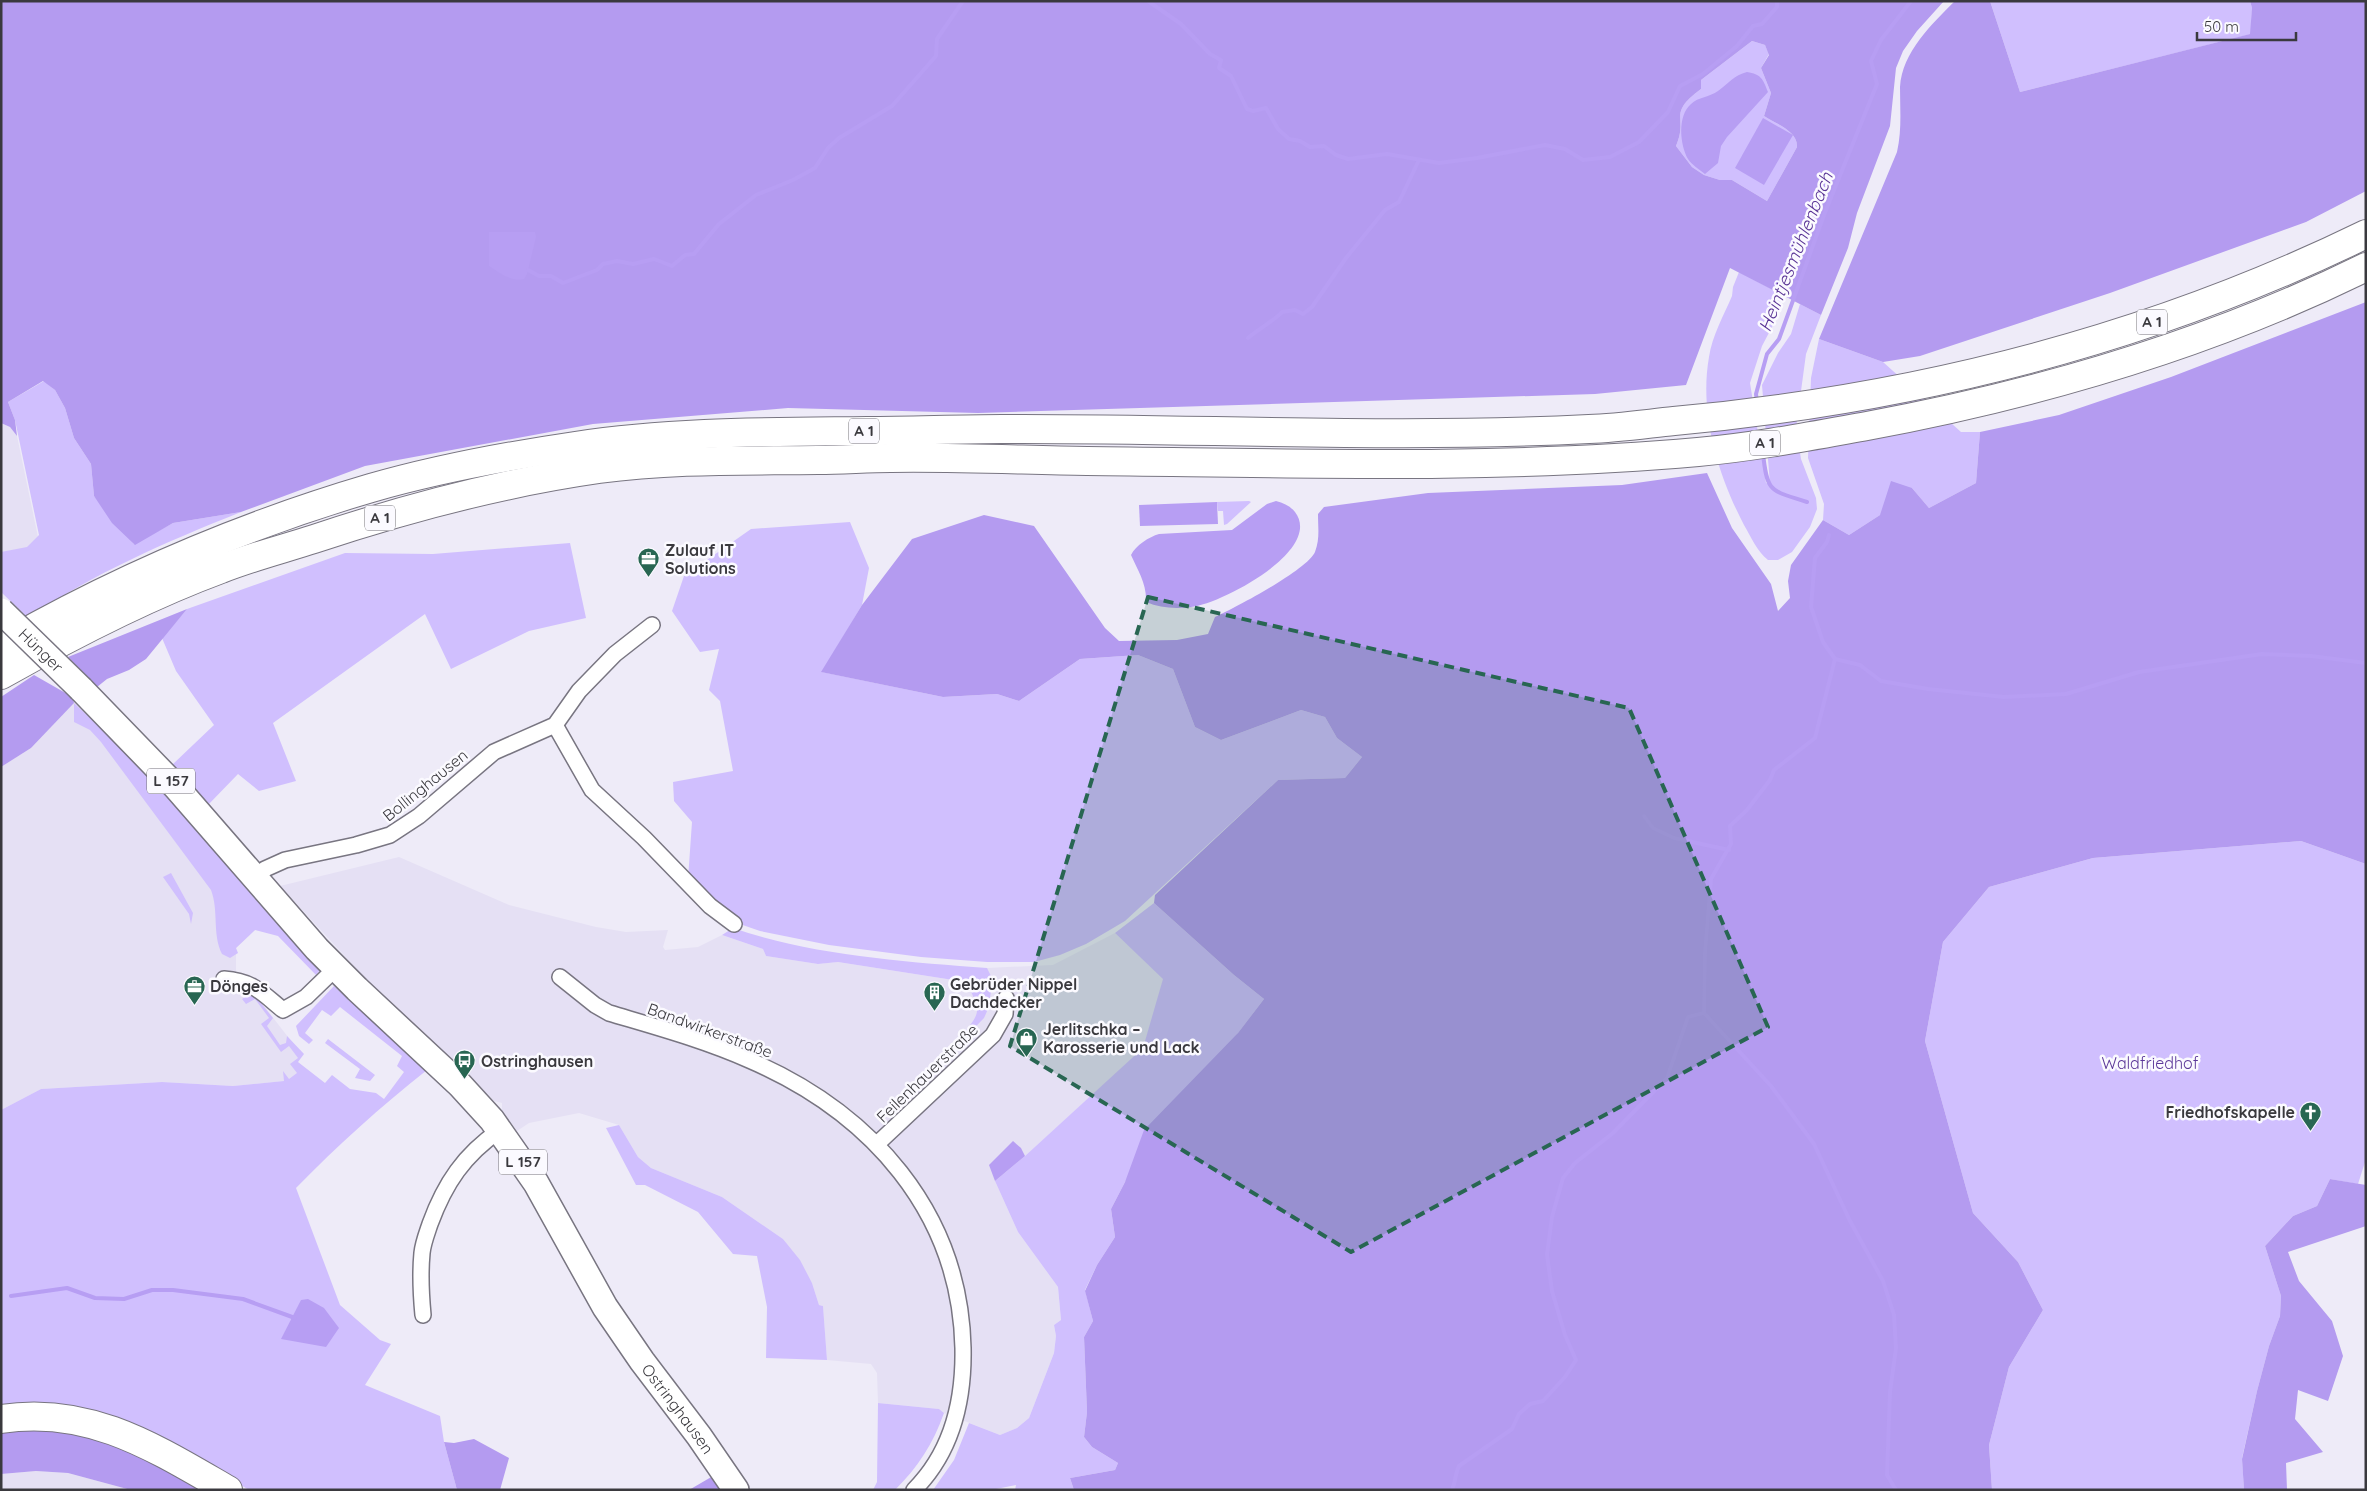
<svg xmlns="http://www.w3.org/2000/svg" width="2367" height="1491" font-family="Quicksand,sans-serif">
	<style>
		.built { fill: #e5e0f4 }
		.green { fill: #d0bffe }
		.forest { fill: #b49bf0; fill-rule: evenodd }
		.water { fill: #b79ef3 }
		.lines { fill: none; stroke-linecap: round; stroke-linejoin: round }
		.stream { stroke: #b79ef3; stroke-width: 4 }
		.minor-casing { stroke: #787581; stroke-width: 18 }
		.primary-casing { stroke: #787581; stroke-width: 28 }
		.motorway-casing { stroke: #787581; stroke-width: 30 }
		.minor { stroke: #fff; stroke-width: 15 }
		.primary { stroke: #fff; stroke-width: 25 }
		.motorway { stroke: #fff; stroke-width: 28 }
		.primary-bridge-casing { stroke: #787581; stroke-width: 28; stroke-linecap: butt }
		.primary-bridge { stroke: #fff; stroke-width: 25 }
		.marked { fill: #286652; fill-opacity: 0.2; stroke: #286652; stroke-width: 4; stroke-dasharray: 10 6; stroke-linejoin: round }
		.labels { text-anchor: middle; stroke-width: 5; stroke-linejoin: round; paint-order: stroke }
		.shield { fill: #fbfaff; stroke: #747378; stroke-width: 1 }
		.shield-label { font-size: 15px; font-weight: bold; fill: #3a393e }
		.poi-label { font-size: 16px; font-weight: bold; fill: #3a393e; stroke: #fbfaff; text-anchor: start }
		.street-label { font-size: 16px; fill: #3a393e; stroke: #fbfaff }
		.park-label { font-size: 16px; fill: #5c3899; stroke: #fbfaff }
		.water-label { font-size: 18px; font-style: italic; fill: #5a3596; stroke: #fbfaff }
	</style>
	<rect width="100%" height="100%" fill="#eeebf8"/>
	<g class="built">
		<path d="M1 423 10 427 17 436 38 537 52 547 1 576Z"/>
		<path d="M74 703 104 731 271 915 236 948V973L248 994 257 997 302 1055 296 1063 321 1083 285 1081 233 1086 162 1082 41 1089 1 1110V767L31 748Z"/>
		<path d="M399 857 509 905 596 927 626 932 668 930 663 947 665 950 698 947 722 935 763 949 766 956 818 964 838 962 966 982 987 968 1053 965 1115 933 1164 979 1143 1049 1025 1156 995 1181 1018 1232 1058 1287 1061 1320 1054 1325 1056 1336 1054 1353 1029 1418 1017 1428 1000 1435 944 1413 939 1409 878 1403 877 1373 871 1364 827 1360 823 1306 819 1305 812 1283 783 1239 722 1197 651 1168 638 1157 619 1125 579 1113 529 1123 517 1131 502 1111V1103L494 1101 470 1076 378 992 280 886Z"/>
		<path d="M36 1471 68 1473 131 1490H1V1474Z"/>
	</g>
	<g class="green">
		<path d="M1990 1H2250L2252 8 2251 34 2020 92Z"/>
		<path d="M1752 41 1765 45 1769 54 1761 68 1771 93 1764 116C1776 124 1798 131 1797 147L1767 201 1732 180H1720L1704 175 1692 167 1676 146C1689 116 1666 115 1701 89V80Z"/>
		<path d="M1739 272 1783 295 1772 327 1762 346 1750 383 1766 483 1770 484 1762 385 1778 353 1791 334 1800 304 1821 315 1806 354 1796 428 1801 459 1816 498 1817 509 1810 527 1792 552 1778 560H1768C1757 551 1751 537 1744 525 1718 475 1699 414 1709 357 1712 336 1724 315 1732 296L1733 287Z"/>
		<path d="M1819 339 1883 362 1961 432H1980L1976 483 1929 508 1912 488 1880 515 1849 535 1823 520 1824 504 1808 458 1811 378Z"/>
		<path d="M44 381 55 390 65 408 74 438 91 464 94 496 134 544 173 523 241 512C166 542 94 573 28 618L1 592V552L27 547 39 535 15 420 8 402Z"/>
		<path d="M1249 501 1251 502 1227 524 1224 525 1223 511H1218L1217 502Z"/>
		<path d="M850 522 869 568 862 605 822 672 943 697 997 694 1019 701 1080 659 1138 655 1173 669 1195 727 1221 740 1301 710 1325 717 1337 738 1362 757 1345 778 1278 780 1125 921 1086 944 1060 955 1034 962H987L921 957 829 945 760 931 734 922 688 879 692 822 674 801 673 782 733 771 720 701 709 690 719 649 700 652 672 611 684 576 751 529Z"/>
		<path d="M570 543 586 618 529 631 451 669 425 614 273 723 296 781 259 791 238 774 208 805 172 765 214 725 176 671 162 638 187 609 345 553 433 554Z"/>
		<path d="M74 703C164 785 239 880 320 970L316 975 278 936 255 930 236 948 238 953 230 958 222 954C212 934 219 911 211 890L101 742 90 730 74 722Z"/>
		<path d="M2301 841 2366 864V1159L2358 1184 2330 1179 2317 1206 2293 1216 2265 1246 2281 1296 2280 1316 2269 1346 2257 1391 2242 1458 2244 1490H1992L1989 1445 2009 1367 2043 1310 2018 1262 1973 1213 1925 1041 1943 942 1989 887 2093 858Z"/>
		<path d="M171 873 193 913 191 924 189 914 163 877Z"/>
		<path d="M1154 903 1234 975 1264 999 1125 1182 1111 1209 1115 1237 1097 1265 1085 1290 1093 1321 1084 1337 1087 1412 1084 1437 1092 1447 1118 1463 1115 1470 1070 1478 1074 1490H1015L1016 1485 991 1490H933L954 1460 969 1423 1000 1435 1017 1428 1029 1418 1054 1353 1056 1336 1054 1325 1061 1320 1058 1287 1018 1232 995 1181 1025 1156 1143 1048 1163 979 1115 933Z"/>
		<path d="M733 928C810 955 905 962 987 968L993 980 988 1009 984 1018 958 1045V1041C979 1012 984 1016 966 982L838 962 818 964 766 956 763 949 722 935Z"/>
		<path d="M334 986 427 1070C380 1107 337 1146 296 1188L340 1305 380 1340 391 1344 365 1385 440 1416 444 1442 457 1490H249L208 1465 1 1408V1110L41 1089 162 1082 233 1086 284 1081 283 1071 289 1079 297 1073 290 1064 298 1058 289 1046 281 1052 261 1024 269 1018 255 999 246 1004 242 999 251 993 256 997 273 1018 267 1026 280 1045 286 1043 287 1036 304 1054 298 1062 325 1083 332 1075 350 1089 376 1093 384 1099 404 1072 397 1066 402 1056 340 1007 331 1016 322 1010 305 1033 313 1040 309 1044 299 1036 296 1026Z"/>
		<path d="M328 1039 375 1075 370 1081 355 1078 360 1069 325 1043Z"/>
		<path d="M619 1125 638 1157 651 1168 722 1197 783 1239 800 1260 812 1283 819 1305 823 1306 827 1360 766 1358 767 1307 757 1256 733 1254 698 1212 645 1185H636L606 1128Z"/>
		<path d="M878 1403 939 1409 944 1413C933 1444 918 1467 895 1490H873L877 1482Z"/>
	</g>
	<g class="forest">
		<path d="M1 1H1944L1917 31 1903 51 1896 68 1890 126 1857 213 1848 248 1821 315 1730 268 1686 385 1595 394 978 413 788 408 593 424 365 466 241 512 173 523 135 545 112 523 94 496 91 464 74 438 65 408 55 390 43 381 8 402 15 420 17 436 10 427 1 423ZM1752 41 1765 45 1769 55 1761 68 1771 93 1764 116C1776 124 1798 131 1797 147L1767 201 1732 180H1720L1704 175 1692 167 1676 146C1689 116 1666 115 1701 89V80Z"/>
		<path d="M1955 1H1990L2020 92 2250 34 2252 8 2250 1H2366V191L2306 222 2110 293 1920 356 1883 362 1819 339 1897 152C1902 130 1900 109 1900 87 1902 52 1932 24 1955 1Z"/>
		<path d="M2366 302V864L2301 841 2093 858 1989 887 1943 942 1925 1041 1973 1213 2018 1262 2043 1310 2009 1367 1989 1445 1992 1490H1074L1070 1478 1115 1470 1118 1463 1092 1447 1084 1437 1087 1412 1084 1337 1093 1321 1085 1291 1097 1265 1115 1237 1111 1209 1125 1182 1144 1130 1238 1033 1264 999 1234 975 1154 903 1155 895 1278 780 1345 778 1362 757 1337 738 1325 717 1301 710 1221 740 1195 727 1173 669 1138 655 1080 659 1019 701 997 694 943 697 821 672 862 605 912 539 984 515 1034 526 1105 628 1119 641 1177 640 1208 634 1215 617C1235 608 1307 570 1315 552 1320 539 1318 528 1318 514L1324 507 1428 493 1622 485 1707 473 1732 528 1771 584 1778 611 1790 598 1788 581 1791 565 1823 520 1849 535 1880 515 1891 481 1912 488 1929 508 1976 483 1980 432 2059 415 2171 377Z"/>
		<path d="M187 609 146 659 129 670 107 679 97 687 68 657Z"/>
		<path d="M34 675 69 695 73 699 74 703 31 748 1 767V697Z"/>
		<path d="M2330 1179 2366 1185V1226L2288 1252 2299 1281 2332 1321 2343 1356 2328 1401 2298 1390 2295 1419 2323 1452 2286 1463 2287 1490H2244L2242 1459 2257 1391 2269 1346 2280 1316 2281 1296 2265 1246 2293 1216 2317 1206Z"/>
		<path d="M15 1427 91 1434 210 1490H131L68 1473 36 1471 1 1474V1429Z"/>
		<path d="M474 1439 509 1458 500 1490H457L444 1442 454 1443Z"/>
		<path d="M713 1476 722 1490H689Z"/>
	</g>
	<g class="water">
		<path d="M1747 72C1761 74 1763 79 1768 92L1727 137 1721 146 1718 163 1705 174C1699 169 1692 165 1688 159 1680 145 1677 116 1691 104 1698 97 1710 97 1718 91 1728 84 1734 75 1747 72Z"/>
		<path d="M1763 118 1793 135 1764 185 1735 168Z"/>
		<path d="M489 232H535L536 237 527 274 524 279C511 282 500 273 489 266Z"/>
		<path d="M1276 501C1284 503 1290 506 1295 512 1324 550 1221 604 1191 607 1175 609 1160 608 1146 602 1147 584 1138 571 1131 555 1136 545 1149 537 1159 534L1232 530 1267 504Z"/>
		<path d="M1217 502 1218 524 1140 526 1139 505Z"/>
		<path d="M1013 1141 1021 1148 1025 1156 995 1181 989 1165Z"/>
		<path d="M308 1299 324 1308 339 1328 326 1347 281 1339 301 1300Z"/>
	</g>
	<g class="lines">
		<g class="stream">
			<path d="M1148 1 1181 24 1210 54 1221 60 1219 68 1231 76 1247 109 1253 111 1266 108 1278 129 1289 139 1300 141 1310 147 1324 146 1336 155 1348 159 1387 154 1439 163 1477 158 1545 145 1565 149 1583 160 1610 157 1639 142 1668 112 1680 86 1703 74 1737 46 1753 26 1762 24 1777 7V1"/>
			<path d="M528 270 539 276H551L563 283 597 270 603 264 617 261 633 264 654 259 672 266 685 255 694 254 719 224 756 195 793 180 815 168 828 148 839 138 892 106 936 56 937 39 963 1"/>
			<path d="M1248 338C1256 331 1279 317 1282 312L1295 310 1303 314 1312 307 1346 258 1385 210 1399 202 1419 160"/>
			<path d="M1757 402 1756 394 1767 354 1779 339 1824 215 1877 84 1871 61 1881 40 1911 1"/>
			<path d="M1763 453C1767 494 1771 490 1807 502"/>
			<path d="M1835 659 1860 665 1881 681 1928 689 2004 697 2066 694 2139 672 2262 654 2311 656 2366 663"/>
			<path d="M1644 816 1653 828 1674 838 1729 850"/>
			<path d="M1704 1013 1771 1086 1814 1144 1850 1221 1883 1281 1894 1315 1896 1348 1890 1392 1887 1475 1896 1490"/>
			<path d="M1704 1013 1705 953 1711 879 1731 844 1730 826 1747 810 1770 780 1774 770 1815 738 1835 659 1823 642 1811 607 1815 558 1827 542 1829 535"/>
			<path d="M11 1296 67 1288 95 1298 124 1299 152 1290H173L243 1299 295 1318"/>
			<path d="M1452 1490C1456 1481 1455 1474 1459 1466L1512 1429 1519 1414 1530 1404 1543 1401 1565 1377 1576 1360 1565 1335 1552 1291 1547 1255 1552 1217 1563 1178 1575 1163 1613 1133 1667 1078 1688 1017 1704 1013"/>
		</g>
		<defs>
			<g id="minor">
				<path d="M555 725 592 790 644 838 710 906 734 924"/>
				<path d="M254 878 265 869 285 860 356 845 390 835 419 816 494 752 555 725 579 691 615 654 652 625"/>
				<path d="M560 977 595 1005 609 1013C656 1027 704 1040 749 1060 870 1112 960 1211 963 1348 964 1400 952 1452 914 1490"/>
				<path d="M224 979C253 981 262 993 283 1010L306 997 336 968"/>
				<path d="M877 1144 993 1035 1005 1014 1006 998"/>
				<path d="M423 1315C421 1294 420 1274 422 1253 423 1243 427 1233 430 1224 445 1183 464 1155 500 1130"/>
			</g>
			<g id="primary">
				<path id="s1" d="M81 689 176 787 317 949 357 989 460 1085 492 1120 536 1183 605 1307 642 1361 699 1436 736 1490"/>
			</g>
			<g id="motorway">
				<path d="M1 646C118 579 242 526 371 488 437 469 507 456 575 446 672 431 769 432 867 431 912 431 957 429 1002 429 1197 428 1393 439 1589 429 1617 428 1645 424 1674 421 1914 399 2149 340 2366 234"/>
				<path d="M1 675C72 635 145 597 221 569 251 557 283 549 314 539 407 508 501 483 599 469 672 459 744 461 818 460 843 460 867 458 891 458 956 457 1022 460 1087 461 1291 463 1495 470 1698 452 1754 447 1811 436 1867 426 2039 394 2208 345 2366 267"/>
				<path d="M1 1419C89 1405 155 1448 228 1490"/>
			</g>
		</defs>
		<use href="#minor" class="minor-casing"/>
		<use href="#primary" class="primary-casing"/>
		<use href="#motorway" class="motorway-casing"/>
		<use href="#minor" class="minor"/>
		<use href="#primary" class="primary"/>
		<use href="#motorway" class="motorway"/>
		<defs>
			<g id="primary-bridge">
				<path id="s2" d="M1 611 81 689"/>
			</g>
		</defs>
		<use href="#primary-bridge" class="primary-bridge-casing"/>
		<use href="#primary-bridge" class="primary-bridge"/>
	</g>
	<path class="marked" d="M1148 597 1629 708 1768 1027 1351 1252 1010 1046Z"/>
	<defs>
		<symbol id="office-pin" viewBox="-11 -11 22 30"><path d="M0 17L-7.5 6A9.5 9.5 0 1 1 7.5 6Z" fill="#286652" stroke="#fbfaff"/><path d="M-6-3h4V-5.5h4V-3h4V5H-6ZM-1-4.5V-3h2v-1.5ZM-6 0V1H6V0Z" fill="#fff"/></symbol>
		<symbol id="building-pin" viewBox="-11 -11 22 30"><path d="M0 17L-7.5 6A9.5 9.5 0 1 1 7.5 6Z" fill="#286652" stroke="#fbfaff"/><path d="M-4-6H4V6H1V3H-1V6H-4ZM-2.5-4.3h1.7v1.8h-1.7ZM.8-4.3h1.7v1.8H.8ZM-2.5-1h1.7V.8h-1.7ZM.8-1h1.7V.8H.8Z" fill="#fff"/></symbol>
		<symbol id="shop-pin" viewBox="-11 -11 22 30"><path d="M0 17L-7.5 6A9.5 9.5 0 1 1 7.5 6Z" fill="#286652" stroke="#fbfaff"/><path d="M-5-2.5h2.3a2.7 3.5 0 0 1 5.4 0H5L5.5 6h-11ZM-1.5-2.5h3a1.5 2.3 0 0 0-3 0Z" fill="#fff"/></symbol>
		<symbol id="bus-pin" viewBox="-11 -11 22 30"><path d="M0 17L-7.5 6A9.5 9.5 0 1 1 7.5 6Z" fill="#286652" stroke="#fbfaff"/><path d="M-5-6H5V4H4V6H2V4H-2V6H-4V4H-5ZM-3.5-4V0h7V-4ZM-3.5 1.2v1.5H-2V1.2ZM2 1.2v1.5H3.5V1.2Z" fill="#fff"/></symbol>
		<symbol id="church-pin" viewBox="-11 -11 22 30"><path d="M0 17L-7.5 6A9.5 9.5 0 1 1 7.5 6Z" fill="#286652" stroke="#fbfaff"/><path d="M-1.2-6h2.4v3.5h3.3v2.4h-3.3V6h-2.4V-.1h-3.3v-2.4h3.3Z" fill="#fff"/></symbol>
	</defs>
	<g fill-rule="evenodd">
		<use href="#office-pin" x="636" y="546" width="25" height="34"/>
		<use href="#office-pin" x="182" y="974" width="25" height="34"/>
		<use href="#building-pin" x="922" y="980" width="25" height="34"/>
		<use href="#shop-pin" x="1014" y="1026" width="25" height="34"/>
		<use href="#bus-pin" x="452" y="1048" width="25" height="34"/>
		<use href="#church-pin" x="2298" y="1100" width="25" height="34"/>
	</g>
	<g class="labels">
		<g class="shield">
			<rect x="2137" y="309.5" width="30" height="25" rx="4"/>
			<rect x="849" y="418.5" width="30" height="25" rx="4"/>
			<rect x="1750" y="430.5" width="30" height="25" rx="4"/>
			<rect x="365" y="505.5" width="30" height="25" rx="4"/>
			<rect x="147" y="768.5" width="48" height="25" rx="4"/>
			<rect x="499" y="1149.5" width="48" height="25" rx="4"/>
		</g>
		<g class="shield-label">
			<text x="2152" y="327">A 1</text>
			<text x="864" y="436">A 1</text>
			<text x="1765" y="448">A 1</text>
			<text x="380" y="523">A 1</text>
			<text x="171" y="786">L 157</text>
			<text x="523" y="1167">L 157</text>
		</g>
		<g class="poi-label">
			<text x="665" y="556">Zulauf IT<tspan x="665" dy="18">Solutions</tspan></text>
			<text x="950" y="990">Gebrüder Nippel<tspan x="950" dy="18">Dachdecker</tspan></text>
			<text x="210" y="992">Dönges</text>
			<text x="1043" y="1035">Jerlitschka –<tspan x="1043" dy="18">Karosserie und Lack</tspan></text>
			<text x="481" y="1067">Ostringhausen</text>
			<text x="2295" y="1118" text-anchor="end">Friedhofskapelle</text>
		</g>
		<g class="street-label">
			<text dy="6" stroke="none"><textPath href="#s2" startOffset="56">Hünger</textPath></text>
			<text transform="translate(425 785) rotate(-39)" y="6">Bollinghausen</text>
			<text transform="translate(710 1030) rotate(20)" y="6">Bandwirkerstraße</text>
			<text transform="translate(927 1073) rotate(-44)" y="6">Feilenhauerstraße</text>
			<text dy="6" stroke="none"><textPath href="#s1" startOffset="940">Ostringhausen</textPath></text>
		</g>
		<g class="park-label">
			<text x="2150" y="1069">Waldfriedhof</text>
		</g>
		<g class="water-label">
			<text transform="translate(1796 252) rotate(-68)" y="6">Heintjesmühlenbach</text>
		</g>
	</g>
	<rect width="2367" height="1491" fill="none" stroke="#3a393e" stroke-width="5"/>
	<path d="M2197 32v8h99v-8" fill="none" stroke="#3a393e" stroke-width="2.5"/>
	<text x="2204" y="32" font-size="15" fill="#3a393e" stroke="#fbfaff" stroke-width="4" paint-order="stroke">50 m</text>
</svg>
